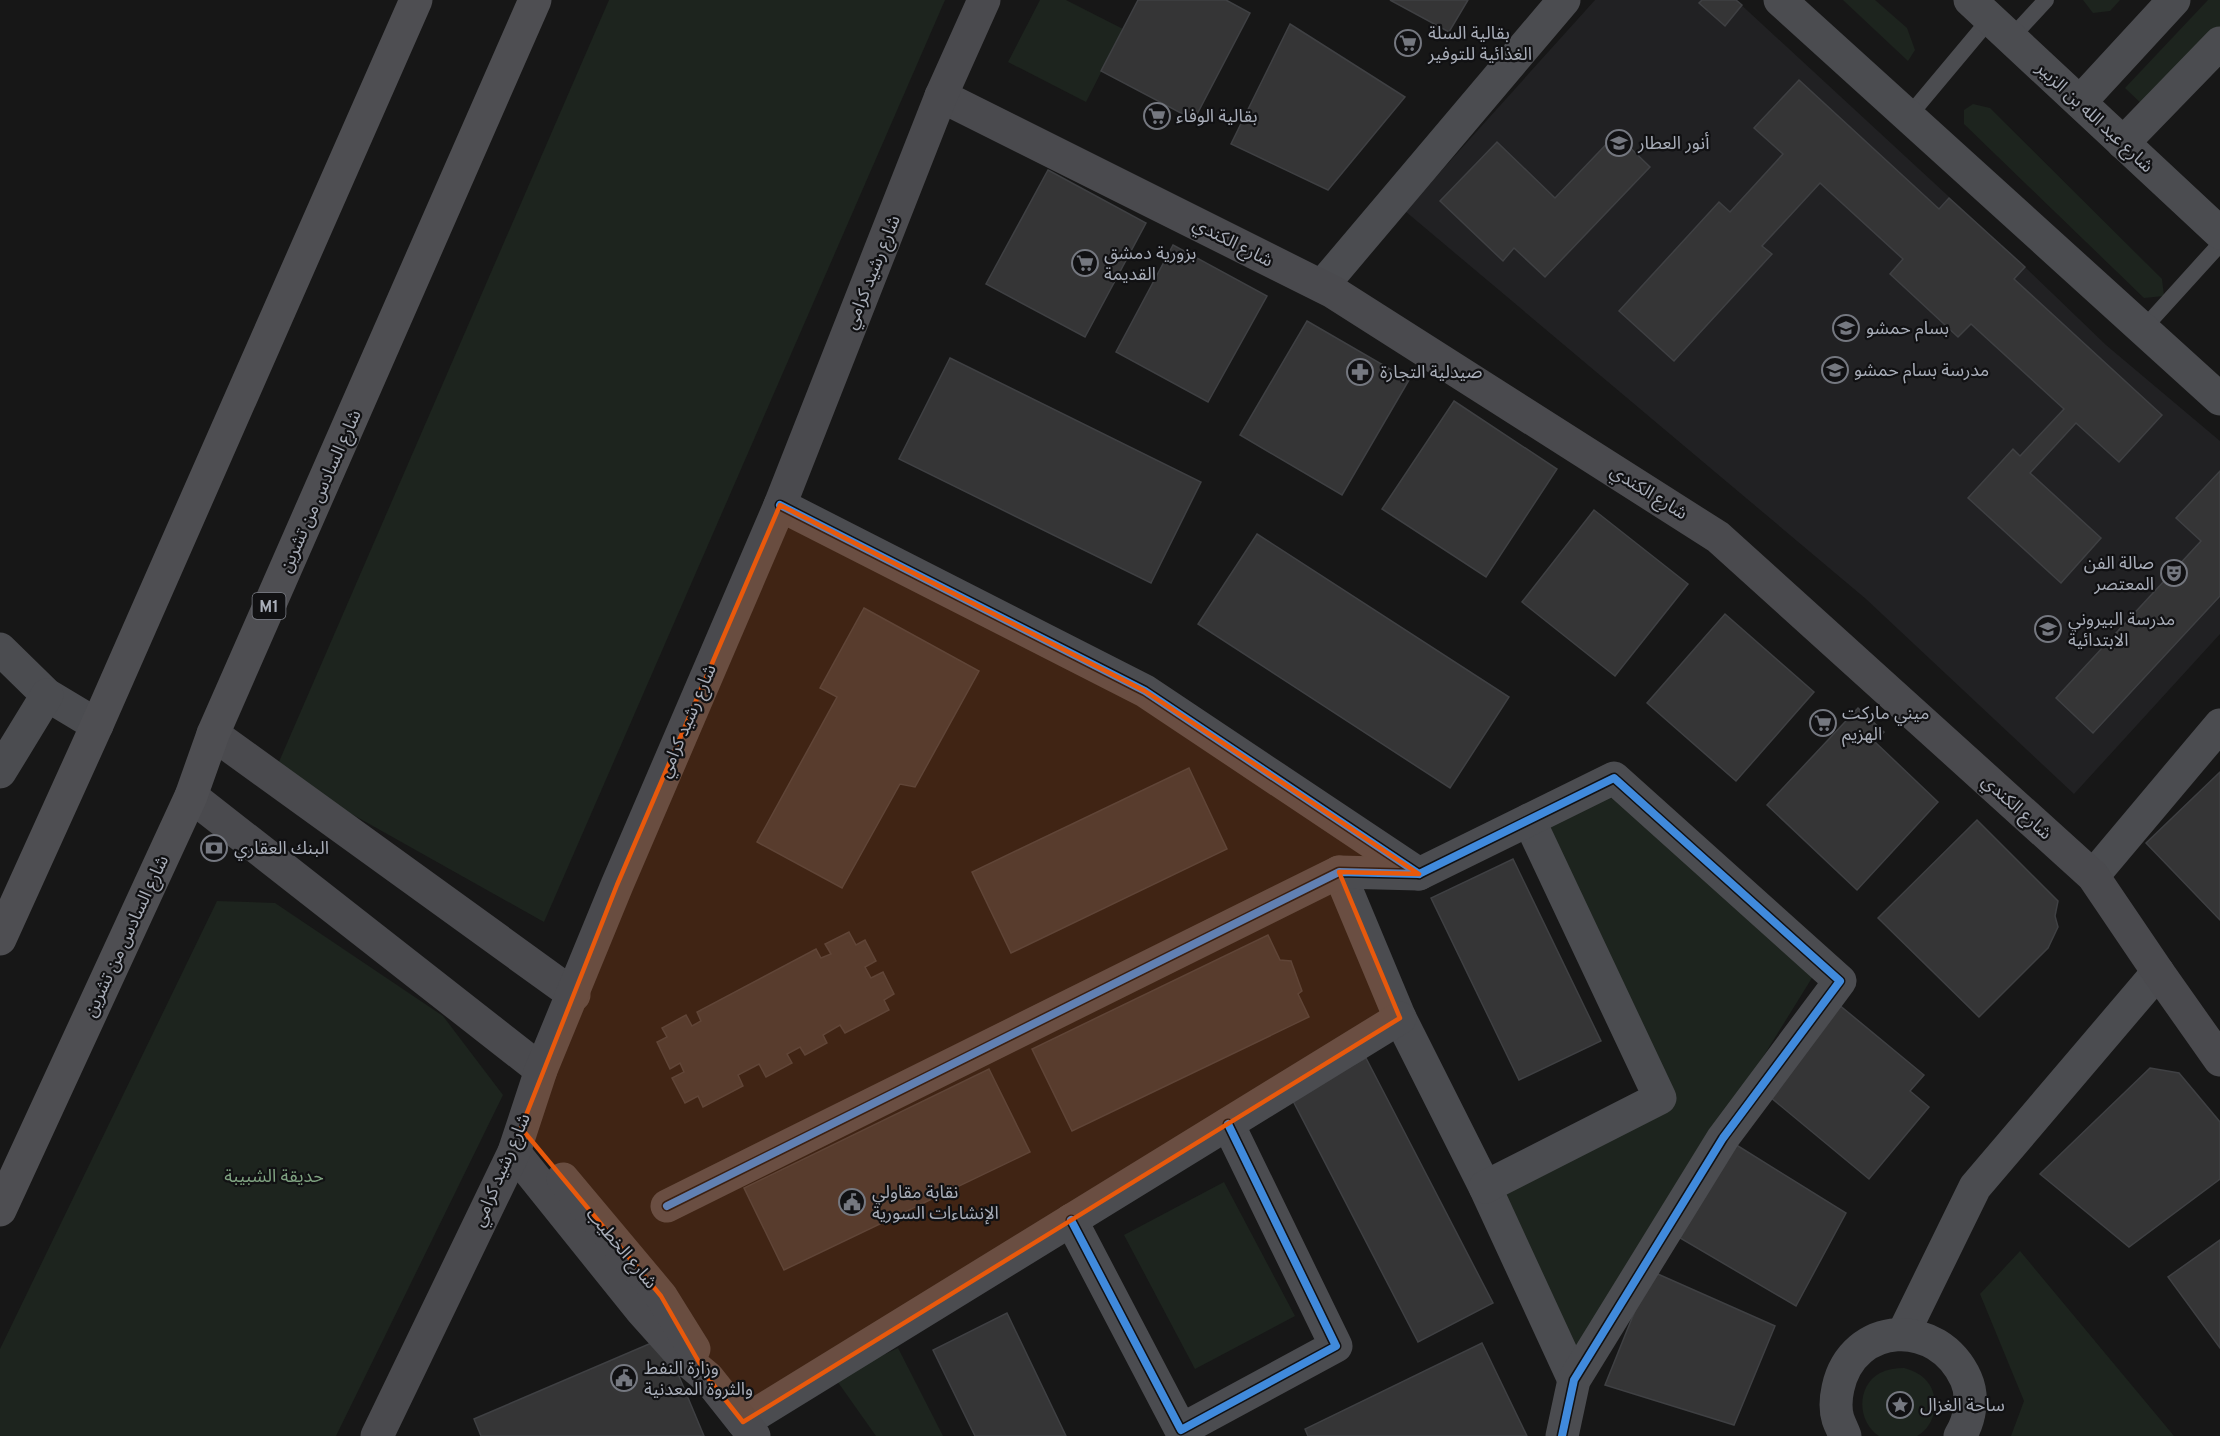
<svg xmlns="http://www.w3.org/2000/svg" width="2220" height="1436" font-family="Overpass,'Noto Sans Arabic',sans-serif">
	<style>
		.built { fill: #212123 }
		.green { fill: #1d241e }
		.building { fill: #353536; stroke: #3f4043; stroke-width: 1.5 }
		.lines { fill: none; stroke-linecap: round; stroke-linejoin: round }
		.service { stroke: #4b4c50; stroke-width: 16 }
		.minor { stroke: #4b4c50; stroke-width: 33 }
		.secondary { stroke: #4a4a4e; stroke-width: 33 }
		.trunk { stroke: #4e4e52; stroke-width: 33 }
		.cycleway-casing { stroke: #111113; stroke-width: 11 }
		.cycleway { stroke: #408adc; stroke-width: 8 }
		.marked { fill: #e8590c; fill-opacity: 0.2; stroke: #e8590c; stroke-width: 4.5; stroke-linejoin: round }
		.labels { text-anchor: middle; stroke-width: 4.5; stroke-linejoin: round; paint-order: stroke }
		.shield { fill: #111113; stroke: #7b7e86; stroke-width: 1.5 }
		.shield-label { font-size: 16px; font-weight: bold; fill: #a8adb8 }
		.poi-label { font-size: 18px; fill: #a8adb8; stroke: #111113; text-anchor: start }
		.street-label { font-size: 18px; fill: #a8adb8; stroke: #111113 }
		.park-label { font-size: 18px; fill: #7fa381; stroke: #111113 }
	</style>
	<rect width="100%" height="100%" fill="#171717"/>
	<path class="built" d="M1595 0H1736L2025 267 2106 345 2220 441V634L2074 794 1866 599 1405 211Z"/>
	<g class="green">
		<path d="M609 0H945L544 922 275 771Z"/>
		<path d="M1040 0H1066L1123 29 1086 102 1008 62Z"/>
		<path d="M1843 0H1875L1907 28 1915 50 1908 61Z"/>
		<path d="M2083 0H2120L2110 11 2093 13Z"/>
		<path d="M2208 0H2220V27L2145 107 2125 88Z"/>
		<path d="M1973 104 1990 108 2162 279 2164 296 2144 298 1964 124V110Z"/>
		<path d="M1612 791 1815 973 1577 1357 1503 1193 1673 1100 1544 825Z"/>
		<path d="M217 901 275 903 443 1016 503 1095 336 1436H0V1349Z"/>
		<path d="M1224 1182 1295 1316 1195 1369 1124 1235Z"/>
		<path d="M2020 1251 2174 1436H2011L2024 1401 1980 1294Z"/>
		<path d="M898 1348 943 1436H876L835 1378Z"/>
		<path d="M1904 1368C1911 1370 1919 1373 1925 1379 1941 1395 1937 1425 1917 1436H1879C1857 1422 1856 1386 1880 1373 1888 1369 1896 1368 1904 1368Z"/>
	</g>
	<g class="building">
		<path d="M1138 0H1226L1250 13 1194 120 1101 71Z"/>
		<path d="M1390 0H1468L1449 32Z"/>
		<path d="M1702 0H1736L1742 5 1725 26 1699 3Z"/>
		<path d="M1290 24 1405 97 1328 190 1231 144Z"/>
		<path d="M1799 80 1939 209 1949 198 2025 267 2014 279 2162 415 2119 462 2076 423 2030 473 2101 538 2061 583 1968 498 2013 449 2020 456 2064 409 1971 324 1958 337 1890 274 1903 259 1820 183 1762 246 1772 254 1674 361 1619 311 1719 202 1730 212 1783 154 1754 128Z"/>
		<path d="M1616 134 1650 167 1545 277 1514 248 1503 261 1440 201 1497 142 1555 198Z"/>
		<path d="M1048 170 1146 223 1085 337 986 284Z"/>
		<path d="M1173 245 1267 296 1208 402 1116 352Z"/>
		<path d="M1307 321 1409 380 1342 495 1240 435Z"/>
		<path d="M950 358 1201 482 1151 583 899 459Z"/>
		<path d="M1454 401 1557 469 1486 577 1382 509Z"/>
		<path d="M2220 471V596L2093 733 2056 698 2201 541 2176 518Z"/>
		<path d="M1594 510 1688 584 1615 676 1522 602Z"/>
		<path d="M1257 534 1509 697 1450 788 1198 624Z"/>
		<path d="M864 608 979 671 915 787 900 784 842 888 757 842 837 697 820 688Z"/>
		<path d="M1725 614 1814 692 1736 781 1647 703Z"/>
		<path d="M1858 708 1884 732 1875 742 1938 802 1857 890 1767 805Z"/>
		<path d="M1189 768 1227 849 1011 953 972 872Z"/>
		<path d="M2220 772V920L2146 843Z"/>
		<path d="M1977 820 2058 901 2055 916 2058 927 2048 948 1979 1017 1878 918Z"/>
		<path d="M1513 859 1601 1041 1519 1080 1431 898Z"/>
		<path d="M849 932 856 945 865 940 876 961 865 967 871 978 883 972 894 994 884 1000 889 1010 845 1033 840 1025 823 1035 827 1043 805 1055 800 1047 787 1054 792 1063 766 1077 759 1064 738 1075 743 1086 703 1107 698 1096 685 1103 672 1078 684 1072 680 1063 670 1069 657 1042 667 1037 662 1028 686 1015 692 1026 701 1021 697 1012 816 949 821 958 831 954 825 944Z"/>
		<path d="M1268 935 1280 960 1291 961 1302 991 1298 994 1309 1017 1072 1131 1032 1049Z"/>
		<path d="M1838 1004 1924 1075 1910 1091 1929 1107 1869 1179 1764 1092Z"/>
		<path d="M1366 1058 1493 1303 1418 1342 1291 1097Z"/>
		<path d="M2150 1068 2179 1073 2220 1122V1179L2129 1247 2040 1174Z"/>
		<path d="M989 1069 1030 1152 784 1270 744 1188Z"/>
		<path d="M1730 1141 1846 1213 1796 1306 1675 1235Z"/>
		<path d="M2220 1240V1348L2168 1277Z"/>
		<path d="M1651 1271 1775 1326 1734 1425 1605 1385Z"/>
		<path d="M1007 1313 1066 1436H975L933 1350Z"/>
		<path d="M663 1338 704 1436H481L474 1419Z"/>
		<path d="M1482 1343 1527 1436H1308L1305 1429Z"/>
	</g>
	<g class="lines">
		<g class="service">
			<path d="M2011 38 2046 0"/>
			<path d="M1908 117 1990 19"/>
			<path d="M2143 329 2220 244"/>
		</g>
		<g class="minor">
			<path d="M1780 0 2220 399"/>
			<path d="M1970 0 2220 233"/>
			<path d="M2080 102 2174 0"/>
			<path d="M2123 143 2220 43"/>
			<path d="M1322 286 1564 0"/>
			<path d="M780 505 1145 691 1419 874"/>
			<path d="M0 649 47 695 97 725"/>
			<path d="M0 772 47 695"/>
			<path d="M1339 872 1400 1018 1485 1187 1574 1380"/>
			<path d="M2093 876 2220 725"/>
			<path d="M1485 1187 1660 1098 1529 820"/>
			<path d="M667 1206 1339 872 1419 874 1614 778 1840 981 1723 1138 1574 1380 1562 1436"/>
			<path d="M1071 1220 1181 1430 1336 1346 1228 1124"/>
			<path d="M1903 1334 1975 1187 2158 972"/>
			<path d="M743 1422 1400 1018"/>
			<path d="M1845 1436C1843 1430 1840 1425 1838 1419 1835 1409 1836 1397 1838 1388 1853 1320 1938 1317 1966 1379 1974 1397 1970 1420 1960 1436"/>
		</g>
		<g class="secondary">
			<path d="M941 96 1333 292 1718 537 2093 876 2158 972 2220 1060"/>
			<path d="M213 734 574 995"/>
			<path d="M191 796 541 1070"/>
			<path d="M514 1152 641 1310 684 1358 708 1378 754 1436"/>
			<path d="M563 1179 661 1296 694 1349"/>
			<path d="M377 1436 514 1152 541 1070 617 885 780 505 941 96 984 0"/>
		</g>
		<g class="trunk">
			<path d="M0 939 97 725 416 0"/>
			<path d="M0 1210 191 796 213 734 535 0"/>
		</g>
		<defs>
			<g id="cycleway">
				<path d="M780 505 1145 691 1419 874"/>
				<path d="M667 1206 1339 872 1419 874 1614 778 1840 981 1723 1138 1574 1380 1562 1436"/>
				<path d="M1071 1220 1181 1430 1336 1346 1228 1124"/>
			</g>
		</defs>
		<use href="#cycleway" class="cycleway-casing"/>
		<use href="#cycleway" class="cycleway"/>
	</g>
	<path class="marked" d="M780 505 1145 691 1419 874 1339 872 1400 1018 743 1422 708 1378 661 1296 521 1128 617 885Z"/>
	<defs>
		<symbol id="supermarket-ring" viewBox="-11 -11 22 22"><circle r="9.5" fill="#111113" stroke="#757880" stroke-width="1.5"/><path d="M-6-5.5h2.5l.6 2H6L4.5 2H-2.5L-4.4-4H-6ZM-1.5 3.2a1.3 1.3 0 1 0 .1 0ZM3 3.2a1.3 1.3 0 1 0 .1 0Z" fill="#757880"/></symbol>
		<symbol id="school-ring" viewBox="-11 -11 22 22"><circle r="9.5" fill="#111113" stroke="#757880" stroke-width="1.5"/><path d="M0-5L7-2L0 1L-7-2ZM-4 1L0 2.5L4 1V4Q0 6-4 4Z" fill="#757880"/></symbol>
		<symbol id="pharmacy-ring" viewBox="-11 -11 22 22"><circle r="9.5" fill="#111113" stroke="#757880" stroke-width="1.5"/><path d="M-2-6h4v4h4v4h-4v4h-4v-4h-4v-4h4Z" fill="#757880"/></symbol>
		<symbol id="theatre-ring" viewBox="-11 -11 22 22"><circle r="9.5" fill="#111113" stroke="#757880" stroke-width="1.5"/><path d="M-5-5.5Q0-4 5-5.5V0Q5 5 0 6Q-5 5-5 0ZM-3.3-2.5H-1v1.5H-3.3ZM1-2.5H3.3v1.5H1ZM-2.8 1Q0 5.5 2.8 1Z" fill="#757880"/></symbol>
		<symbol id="bank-ring" viewBox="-11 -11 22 22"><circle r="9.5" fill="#111113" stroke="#757880" stroke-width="1.5"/><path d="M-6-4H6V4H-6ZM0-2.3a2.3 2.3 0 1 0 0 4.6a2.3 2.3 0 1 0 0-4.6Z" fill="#757880"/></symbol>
		<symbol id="civic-ring" viewBox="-11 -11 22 22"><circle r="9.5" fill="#111113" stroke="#757880" stroke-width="1.5"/><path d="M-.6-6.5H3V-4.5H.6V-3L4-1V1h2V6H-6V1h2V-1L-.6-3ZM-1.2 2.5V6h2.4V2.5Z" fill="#757880"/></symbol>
		<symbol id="sight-ring" viewBox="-11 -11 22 22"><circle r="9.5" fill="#111113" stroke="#757880" stroke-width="1.5"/><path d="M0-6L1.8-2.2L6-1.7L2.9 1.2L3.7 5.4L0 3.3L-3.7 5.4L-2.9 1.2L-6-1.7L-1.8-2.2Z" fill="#757880"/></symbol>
	</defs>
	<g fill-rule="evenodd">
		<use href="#supermarket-ring" x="1393" y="28" width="30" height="30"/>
		<use href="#supermarket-ring" x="1142" y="101" width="30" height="30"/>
		<use href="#school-ring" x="1604" y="128" width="30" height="30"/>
		<use href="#supermarket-ring" x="1070" y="248" width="30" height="30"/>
		<use href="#school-ring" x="1831" y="313" width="30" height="30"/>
		<use href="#school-ring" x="1820" y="355" width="30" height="30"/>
		<use href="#pharmacy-ring" x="1345" y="357" width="30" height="30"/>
		<use href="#theatre-ring" x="2159" y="558" width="30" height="30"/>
		<use href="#school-ring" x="2033" y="614" width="30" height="30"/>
		<use href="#supermarket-ring" x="1808" y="708" width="30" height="30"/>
		<use href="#bank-ring" x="199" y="833" width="30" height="30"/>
		<use href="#civic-ring" x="837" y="1187" width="30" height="30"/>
		<use href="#civic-ring" x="609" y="1363" width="30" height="30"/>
		<use href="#sight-ring" x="1885" y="1390" width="30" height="30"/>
	</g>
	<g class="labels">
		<rect class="shield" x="252.5" y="593" width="33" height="26" rx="4.5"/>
		<g class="shield-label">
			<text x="269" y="612">M1</text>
		</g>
		<g class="poi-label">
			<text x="1428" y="39">بقالية السلة<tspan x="1428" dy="21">الغذائية للتوفير</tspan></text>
			<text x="1176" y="122">بقالية الوفاء</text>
			<text x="1638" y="149">أنور العطار</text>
			<text x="1104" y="259">بزورية دمشق<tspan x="1104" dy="21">القديمة</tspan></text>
			<text x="1866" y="334">بسام حمشو</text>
			<text x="1854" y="376">مدرسة بسام حمشو</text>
			<text x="1380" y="378">صيدلية التجارة</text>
			<text x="2154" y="569" text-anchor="end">صالة الفن<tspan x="2154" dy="21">المعتصر</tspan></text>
			<text x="2068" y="625">مدرسة البيروني<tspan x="2068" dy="21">الابتدائية</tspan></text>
			<text x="1842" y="719">ميني ماركت<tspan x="1842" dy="21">الهزيم</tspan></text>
			<text x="234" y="854">البنك العقاري</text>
			<text x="872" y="1198">نقابة مقاولي<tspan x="872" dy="21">الإنشاءات السورية</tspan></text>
			<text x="644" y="1374">وزارة النفط<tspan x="644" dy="21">والثروة المعدنية</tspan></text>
			<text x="1920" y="1411">ساحة الغزال</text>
		</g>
		<g class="street-label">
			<text transform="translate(2095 117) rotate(43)" y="6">شارع عبد الله بن الزبير</text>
			<text transform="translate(1233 242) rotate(27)" y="6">شارع الكندي</text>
			<text transform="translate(872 272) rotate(-68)" y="6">شارع رشيد كرامي</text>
			<text transform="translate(320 491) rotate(-66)" y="6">شارع السادس من تشرين</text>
			<text transform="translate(1649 492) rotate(32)" y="6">شارع الكندي</text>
			<text transform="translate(687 721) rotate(-67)" y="6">شارع رشيد كرامي</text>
			<text transform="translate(2017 807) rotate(42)" y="6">شارع الكندي</text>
			<text transform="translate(126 936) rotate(-65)" y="6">شارع السادس من تشرين</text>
			<text transform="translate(501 1170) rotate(-67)" y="6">شارع رشيد كرامي</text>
			<text transform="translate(622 1248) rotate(50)" y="6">شارع الخطيب</text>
		</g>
		<g class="park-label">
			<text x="274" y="1182">حديقة الشبيبة</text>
		</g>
	</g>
</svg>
